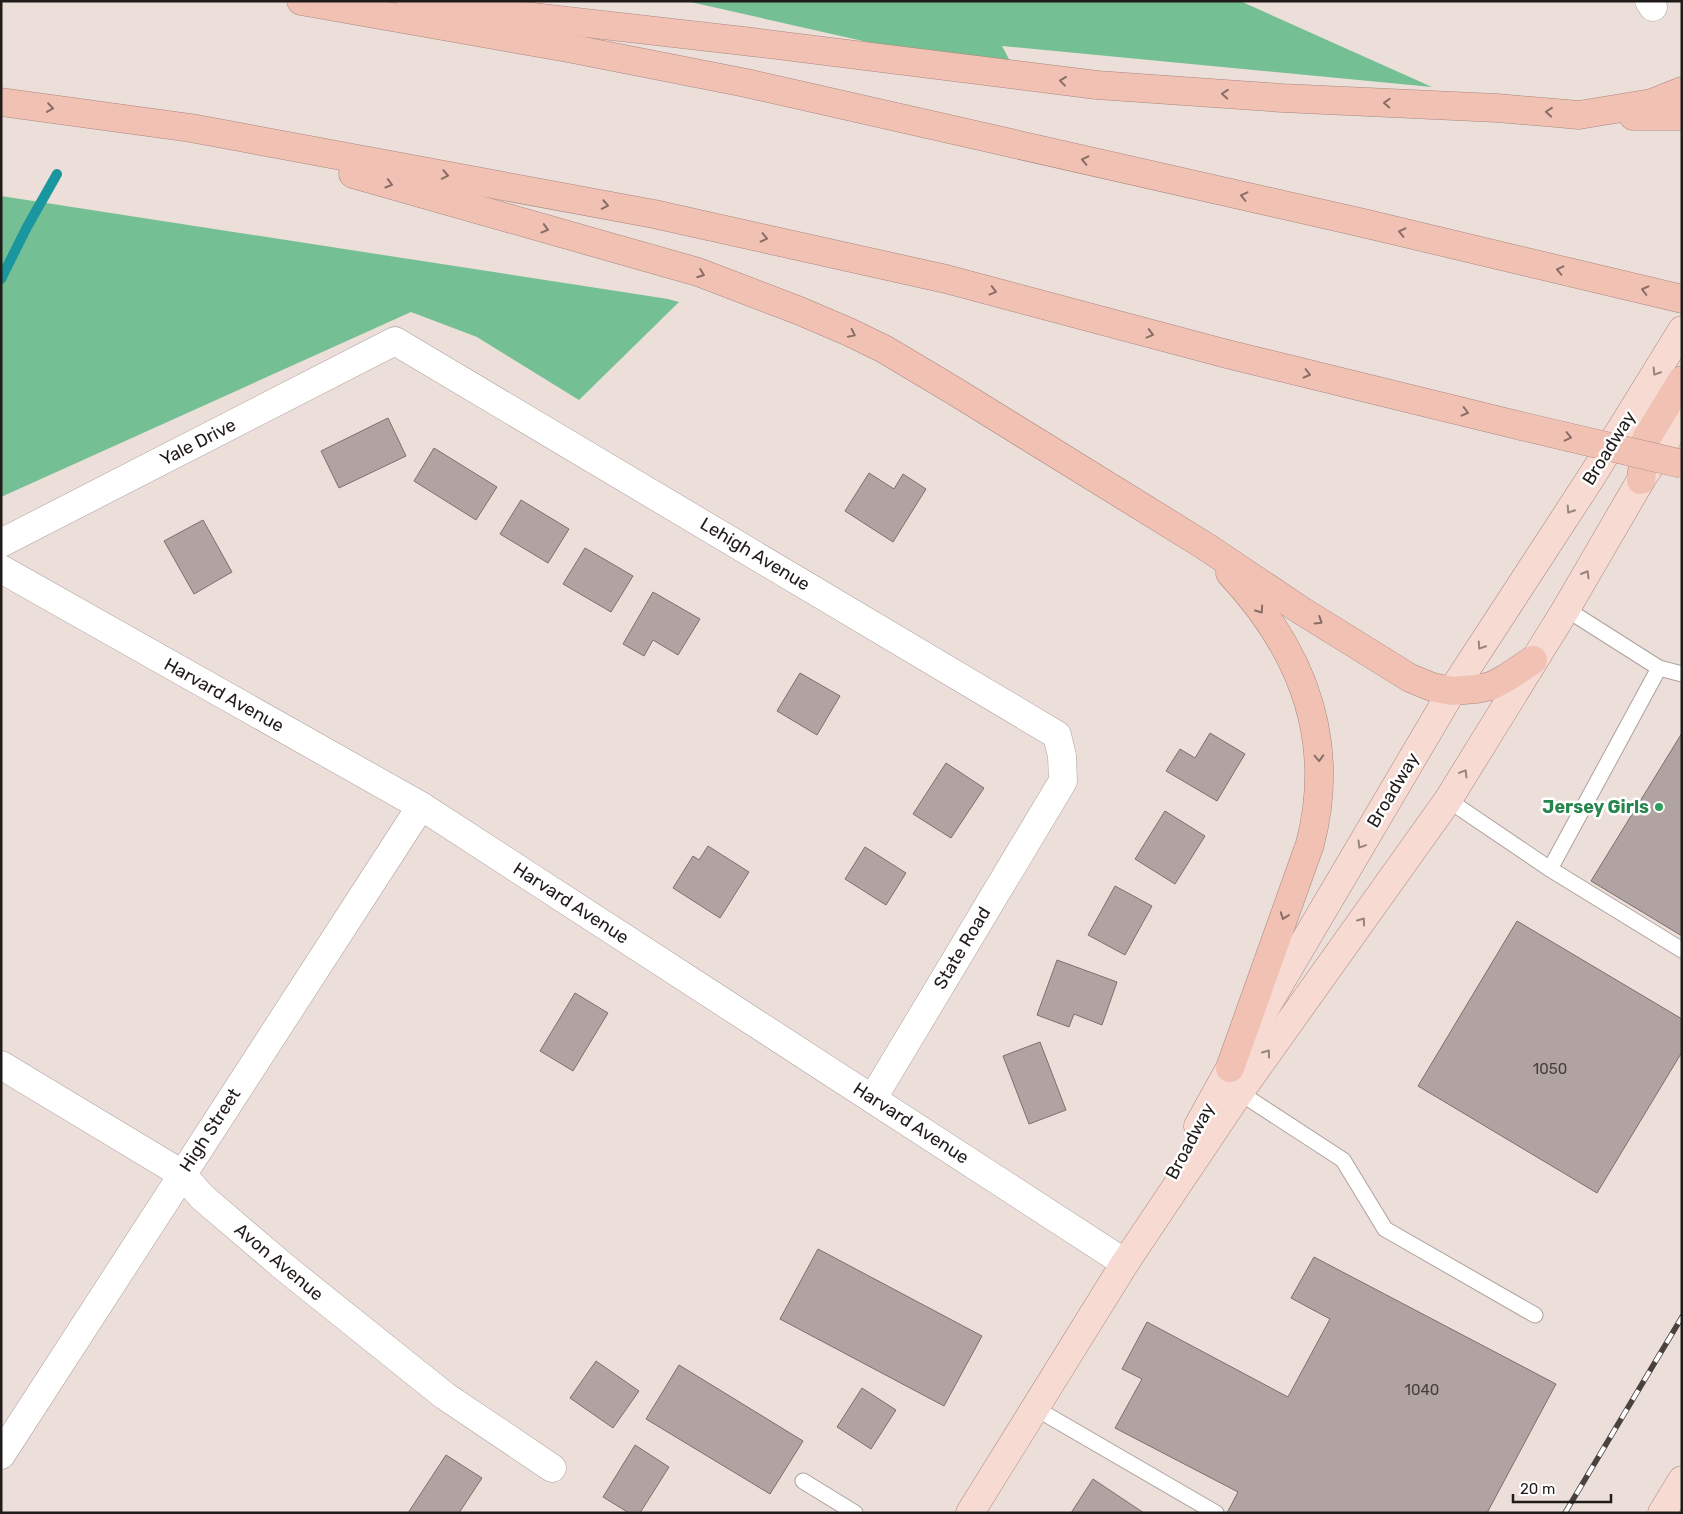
<svg xmlns="http://www.w3.org/2000/svg" width="1683" height="1514" font-family="Rubik,sans-serif">
	<style>
		.forest { fill: #74bf93 }
		.lines { fill: none; stroke-linecap: round; stroke-linejoin: round }
		.stream { stroke: #1a969e; stroke-width: 10 }
		.building { fill: #b1a3a1; stroke: #7c6f6d }
		.service-casing { stroke: #aea19c; stroke-width: 17 }
		.minor-casing { stroke: #aea19c; stroke-width: 29 }
		.primary-casing { stroke: #a8877e; stroke-width: 29 }
		.motorway-casing { stroke: #a8877e; stroke-width: 29 }
		.service { stroke: #fff; stroke-width: 15 }
		.minor { stroke: #fff; stroke-width: 28 }
		.primary { stroke: #f7dad2; stroke-width: 28 }
		.motorway { stroke: #f1c1b4; stroke-width: 28 }
		.rail-casing { stroke: #49423f; stroke-width: 5.5 }
		.rail { stroke: #fff; stroke-width: 4; stroke-dasharray: 11; stroke-linecap: butt }
		.motorway-bridge-casing { stroke: #a8877e; stroke-width: 29; stroke-linecap: butt }
		.motorway-bridge { stroke: #f1c1b4; stroke-width: 28 }
		.oneway { stroke: #896e67 }
		.oneway2 { stroke: #97847f }
		.leisure-dot { fill: #2e9e5b; stroke: #fff; stroke-width: 2 }
		.labels { text-anchor: middle; stroke-width: 5; stroke-linejoin: round; paint-order: stroke }
		.number-label { font-size: 15px; fill: #453e3c }
		.street-label { font-size: 18px; fill: #211c1a; stroke: #fff }
		.leisure-label { font-size: 18px; font-weight: bold; fill: #27864d; stroke: #fff; text-anchor: end }
	</style>
	<rect width="100%" height="100%" fill="#ecded9"/>
	<g class="forest">
		<path d="M686 1H1240L1432 87 1002 46 1018 76Z"/>
		<path d="M1 196 668 299 679 302 579 400 477 337 411 312 1 497Z"/>
	</g>
	<g class="lines">
		<path class="stream" d="M1 279 27 227 57 174"/>
	</g>
	<g class="building">
		<path d="M388 418 406 456 339 488 321 451Z"/>
		<path d="M434 448 497 487 476 520 414 481Z"/>
		<path d="M869 473 894 489 903 474 926 489 893 542 845 511Z"/>
		<path d="M521 500 569 529 548 563 500 534Z"/>
		<path d="M203 520 232 572 194 594 164 541Z"/>
		<path d="M585 548 633 576 611 612 563 584Z"/>
		<path d="M653 592 700 619 678 655 653 640 644 656 623 644Z"/>
		<path d="M800 673 840 696 817 735 777 711Z"/>
		<path d="M1210 733 1245 754 1217 801 1166 771 1180 749 1195 758Z"/>
		<path d="M1682 733V936L1591 881Z"/>
		<path d="M946 763 984 788 951 838 913 814Z"/>
		<path d="M1165 811 1205 836 1175 884 1135 859Z"/>
		<path d="M708 846 749 872 720 918 673 888 693 856 699 860Z"/>
		<path d="M865 847 906 873 886 905 845 879Z"/>
		<path d="M1115 886 1152 906 1125 955 1088 935Z"/>
		<path d="M1517 921 1682 1019V1052L1597 1193 1418 1086Z"/>
		<path d="M1057 960 1117 982 1102 1025 1074 1014 1069 1027 1037 1015Z"/>
		<path d="M575 993 608 1013 573 1071 540 1051Z"/>
		<path d="M1040 1042 1066 1110 1029 1124 1003 1056Z"/>
		<path d="M818 1249 982 1336 944 1406 780 1319Z"/>
		<path d="M1314 1257 1556 1384 1487 1513H1227L1238 1492 1115 1428 1142 1379 1122 1369 1147 1322 1288 1397 1330 1319 1291 1298Z"/>
		<path d="M596 1361 639 1391 613 1428 570 1398Z"/>
		<path d="M679 1365 803 1441 770 1494 646 1419Z"/>
		<path d="M862 1388 896 1410 871 1449 837 1427Z"/>
		<path d="M635 1445 669 1467 640 1513H629L603 1497Z"/>
		<path d="M446 1455 482 1478 459 1513H408Z"/>
		<path d="M1093 1479 1144 1513H1071Z"/>
	</g>
	<g class="lines">
		<defs>
			<g id="service">
				<path d="M1659 668 1682 674"/>
				<path d="M1448 800 1550 869 1682 950"/>
				<path d="M1550 869 1659 668 1566 609"/>
				<path d="M1234 1089 1343 1160 1385 1229 1535 1315"/>
				<path d="M1035 1408 1216 1513"/>
				<path d="M803 1481 855 1513"/>
			</g>
			<g id="minor">
				<path d="M1649 1 1653 7"/>
				<path d="M1 543 395 341 1057 735 1062 756 1063 781 873 1098"/>
				<path d="M1 569 421 806 1125 1263"/>
				<path d="M1 1065 182 1174 202 1197 284 1267 445 1396 552 1468"/>
				<path d="M1 1455 421 806"/>
			</g>
			<g id="primary">
				<path d="M1198 1126 1230 1068 1452 691 1592 476 1682 330"/>
				<path d="M970 1513 1125 1263 1239 1093 1448 800 1566 609 1641 480 1682 415"/>
				<path d="M1662 1513 1682 1480"/>
			</g>
			<g id="motorway">
				<path d="M301 1 568 48 746 83 1363 223 1682 299"/>
				<path d="M410 3 752 42 1097 85 1282 98 1497 108 1579 115 1652 103 1682 91"/>
				<path d="M1 102 191 128 654 214 946 279 1227 354 1521 426"/>
				<path d="M1633 116H1682"/>
				<path d="M353 174 698 272 800 311 849 332 884 349 956 392 1205 546 1302 611 1410 678 1432 687 1452 691 1476 689 1491 686 1506 678 1533 660"/>
				<path d="M1641 480 1646 439 1682 380"/>
				<path d="M1230 1068 1310 844C1337 740 1302 650 1230 573"/>
			</g>
		</defs>
		<use href="#service" class="service-casing"/>
		<use href="#minor" class="minor-casing"/>
		<use href="#primary" class="primary-casing"/>
		<use href="#motorway" class="motorway-casing"/>
		<use href="#service" class="service"/>
		<use href="#minor" class="minor"/>
		<use href="#primary" class="primary"/>
		<use href="#motorway" class="motorway"/>
		<defs>
			<path id="rail" d="M1565 1513 1682 1317"/>
		</defs>
		<use href="#rail" class="rail-casing"/>
		<use href="#rail" class="rail"/>
		<defs>
			<path id="motorway-bridge" d="M1521 426 1682 464"/>
		</defs>
		<use href="#motorway-bridge" class="motorway-bridge-casing"/>
		<use href="#motorway-bridge" class="motorway-bridge"/>
	</g>
	<defs><path id="oneway-chevron" d="M-2-3.5L2.5 0L-2 3.5" fill="none" stroke-width="1.6" stroke-linecap="round" stroke-linejoin="round" transform="scale(1.25)"/></defs>
	<g class="oneway">
		<use href="#oneway-chevron" transform="translate(1063 81) rotate(-173)"/>
		<use href="#oneway-chevron" transform="translate(1225 94) rotate(-176)"/>
		<use href="#oneway-chevron" transform="translate(1387 103) rotate(-177)"/>
		<use href="#oneway-chevron" transform="translate(50 108) rotate(8)"/>
		<use href="#oneway-chevron" transform="translate(1549 112) rotate(-175)"/>
		<use href="#oneway-chevron" transform="translate(1085 160) rotate(-167)"/>
		<use href="#oneway-chevron" transform="translate(445 175) rotate(11)"/>
		<use href="#oneway-chevron" transform="translate(389 184) rotate(16)"/>
		<use href="#oneway-chevron" transform="translate(1244 196) rotate(-167)"/>
		<use href="#oneway-chevron" transform="translate(605 205) rotate(11)"/>
		<use href="#oneway-chevron" transform="translate(545 229) rotate(16)"/>
		<use href="#oneway-chevron" transform="translate(1402 232) rotate(-167)"/>
		<use href="#oneway-chevron" transform="translate(764 238) rotate(13)"/>
		<use href="#oneway-chevron" transform="translate(1560 270) rotate(-167)"/>
		<use href="#oneway-chevron" transform="translate(701 274) rotate(20)"/>
		<use href="#oneway-chevron" transform="translate(1645 290) rotate(-166)"/>
		<use href="#oneway-chevron" transform="translate(993 291) rotate(15)"/>
		<use href="#oneway-chevron" transform="translate(852 334) rotate(26)"/>
		<use href="#oneway-chevron" transform="translate(1150 334) rotate(15)"/>
		<use href="#oneway-chevron" transform="translate(1307 374) rotate(14)"/>
		<use href="#oneway-chevron" transform="translate(1465 412) rotate(14)"/>
		<use href="#oneway-chevron" transform="translate(1568 437) rotate(13)"/>
		<use href="#oneway-chevron" transform="translate(1260 610) rotate(55)"/>
		<use href="#oneway-chevron" transform="translate(1319 621) rotate(32)"/>
		<use href="#oneway-chevron" transform="translate(1319 758) rotate(88)"/>
		<use href="#oneway-chevron" transform="translate(1284 916) rotate(110)"/>
	</g>
	<g class="oneway2">
		<use href="#oneway-chevron" transform="translate(1656 372) rotate(122)"/>
		<use href="#oneway-chevron" transform="translate(1570 510) rotate(123)"/>
		<use href="#oneway-chevron" transform="translate(1586 574) rotate(-60)"/>
		<use href="#oneway-chevron" transform="translate(1481 646) rotate(123)"/>
		<use href="#oneway-chevron" transform="translate(1464 773) rotate(-59)"/>
		<use href="#oneway-chevron" transform="translate(1361 845) rotate(121)"/>
		<use href="#oneway-chevron" transform="translate(1362 921) rotate(-54)"/>
		<use href="#oneway-chevron" transform="translate(1267 1053) rotate(-54)"/>
	</g>
	<circle class="leisure-dot" cx="1659" cy="807" r="5"/>
	<g class="labels">
		<g class="number-label">
			<text x="1550" y="1074">1050</text>
			<text x="1422" y="1395">1040</text>
		</g>
		<g class="street-label">
			<text transform="translate(198 442) rotate(-27)" y="6">Yale Drive</text>
			<text transform="translate(1609 448) rotate(-58)" y="6">Broadway</text>
			<text transform="translate(755 554) rotate(31)" y="6">Lehigh Avenue</text>
			<text transform="translate(224 695) rotate(29)" y="6">Harvard Avenue</text>
			<text transform="translate(1393 790) rotate(-59)" y="6">Broadway</text>
			<text transform="translate(571 903) rotate(33)" y="6">Harvard Avenue</text>
			<text transform="translate(962 948) rotate(-59)" y="6">State Road</text>
			<text transform="translate(911 1123) rotate(33)" y="6">Harvard Avenue</text>
			<text transform="translate(210 1130) rotate(-57)" y="6">High Street</text>
			<text transform="translate(1190 1141) rotate(-62)" y="6">Broadway</text>
			<text transform="translate(279 1262) rotate(40)" y="6">Avon Avenue</text>
		</g>
		<g class="leisure-label">
			<text x="1649" y="813">Jersey Girls</text>
		</g>
	</g>
	<rect width="1683" height="1514" fill="none" stroke="#211c1a" stroke-width="5"/>
	<path d="M1513 1494v8h98v-8" fill="none" stroke="#211c1a" stroke-width="2.5"/>
	<text x="1520" y="1494" font-size="15" fill="#211c1a" stroke="#ffffff" stroke-width="4" paint-order="stroke">20 m</text>
</svg>
